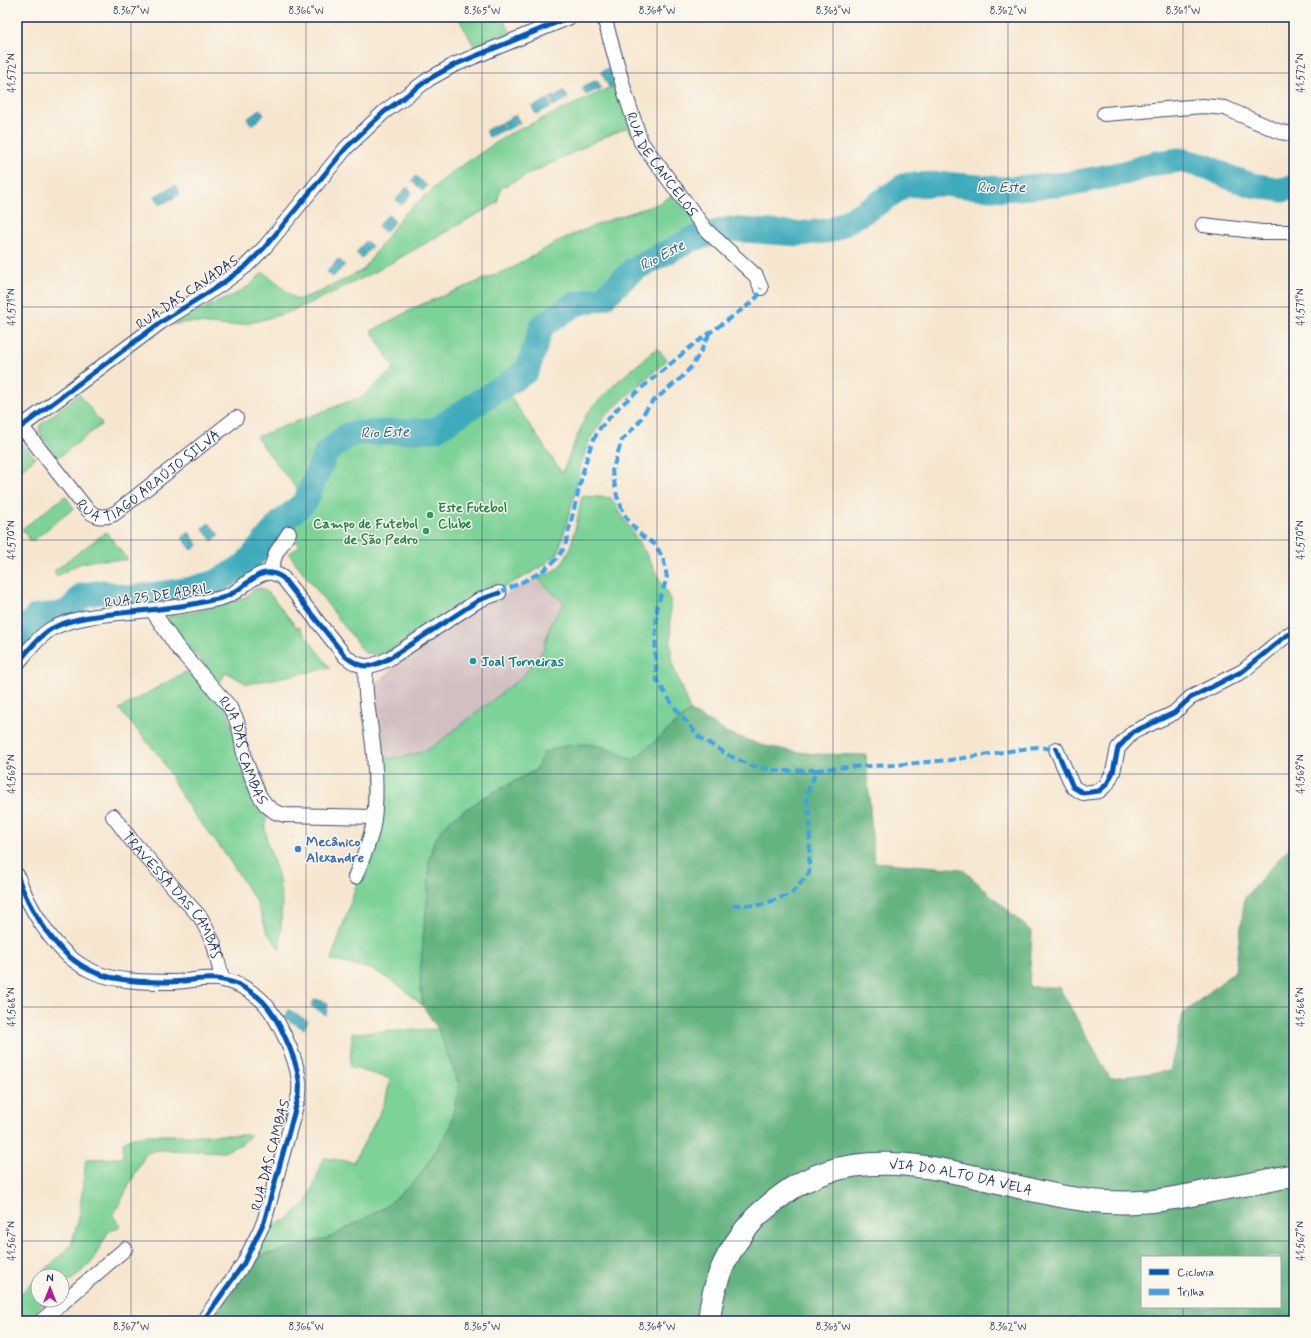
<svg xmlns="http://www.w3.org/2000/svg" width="1311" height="1338" font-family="Mynerve,sans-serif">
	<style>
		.industrial { fill: #d2bfc1 }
		.green { fill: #7bd297; stroke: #4b807a }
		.forest { fill: #64b480; stroke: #40726f; fill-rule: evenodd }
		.water { fill: #3eabbc; stroke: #2c6d8d }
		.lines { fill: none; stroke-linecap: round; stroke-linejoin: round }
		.river { stroke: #3eabbc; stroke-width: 25 }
		.street-casing { stroke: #3c4a6f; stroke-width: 16 }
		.primary-casing { stroke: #3c4a6f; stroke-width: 24 }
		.street { stroke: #fff; stroke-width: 14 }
		.primary { stroke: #fff; stroke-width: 22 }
		.quiet { stroke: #3da3ed; stroke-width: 4; stroke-dasharray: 8 4; stroke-linecap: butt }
		.cycleway-casing { stroke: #fbf7ec; stroke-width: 8 }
		.cycleway { stroke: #0057b8; stroke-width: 5 }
		.ticks { fill: none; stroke: #1b2f5e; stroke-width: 1; stroke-opacity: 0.45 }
		.leisure-dot { fill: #2e9e5b; stroke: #fbf7ec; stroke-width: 1.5 }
		.culture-dot { fill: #0f9aa8; stroke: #fbf7ec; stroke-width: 1.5 }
		.shop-dot { fill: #3f7fe0; stroke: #fbf7ec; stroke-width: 1.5 }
		.labels { text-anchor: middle; stroke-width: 3; stroke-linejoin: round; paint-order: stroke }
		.street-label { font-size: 14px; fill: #1b2f5e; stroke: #fbf7ec }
		.leisure-label { font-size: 14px; font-weight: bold; fill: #27864d; stroke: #fbf7ec; text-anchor: start }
		.culture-label { font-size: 14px; font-weight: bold; fill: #0d838f; stroke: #fbf7ec; text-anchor: start }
		.shop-label { font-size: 14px; font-weight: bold; fill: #366cbe; stroke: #fbf7ec; text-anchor: start }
		.water-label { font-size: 15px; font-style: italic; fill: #275a7f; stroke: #fbf7ec }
		.neatline { fill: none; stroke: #1b2f5e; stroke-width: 1.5 }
		.ticks-label { font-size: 10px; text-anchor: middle; fill: #1b2f5e }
	</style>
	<rect width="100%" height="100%" fill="#fbf7ec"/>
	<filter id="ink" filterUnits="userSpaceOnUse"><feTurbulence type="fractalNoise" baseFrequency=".025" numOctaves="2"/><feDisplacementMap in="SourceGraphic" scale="8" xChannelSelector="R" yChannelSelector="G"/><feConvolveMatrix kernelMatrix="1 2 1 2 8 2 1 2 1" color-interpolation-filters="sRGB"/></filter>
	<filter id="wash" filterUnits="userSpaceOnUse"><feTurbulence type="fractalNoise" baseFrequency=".012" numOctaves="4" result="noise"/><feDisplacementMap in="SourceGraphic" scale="16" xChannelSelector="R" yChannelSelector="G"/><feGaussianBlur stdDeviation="0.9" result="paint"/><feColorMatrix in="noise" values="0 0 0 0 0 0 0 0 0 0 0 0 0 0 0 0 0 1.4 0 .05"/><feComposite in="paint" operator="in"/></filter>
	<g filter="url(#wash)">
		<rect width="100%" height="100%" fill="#f6e6cf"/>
		<path class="industrial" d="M537 577 564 604 551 623 543 650 523 676 434 746 420 753 400 759H380L373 693 376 682 390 671 392 663 475 609Z"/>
		<g class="green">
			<path d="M458 17H502L511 33 475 48Z"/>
			<path d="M613 86 622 100 634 136 626 128 600 139 501 188 497 203 373 273 319 299 287 313 250 323 230 326 189 322 169 325 186 314 204 308 232 296 249 286 263 272 297 300 322 291 363 270 402 216 448 175 509 134Z"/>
			<path d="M672 190 702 229 637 262 600 293 576 299 539 321 522 367 434 425 350 429 322 450 303 497 256 437 363 396 394 368 371 331 420 305 512 268 560 240 606 221 655 205 670 197Z"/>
			<path d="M657 348 667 360 606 415 590 439 581 464 574 497 558 553 547 563 531 573 498 590 494 583 384 655 365 653 289 554 300 546 283 527 309 503 331 456 354 439 438 434 506 390 562 473 587 413 615 384Z"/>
			<path d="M79 394 102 424 58 458 39 433 40 425Z"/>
			<path d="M17 443 23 444 35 458 17 473Z"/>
			<path d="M65 496 74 508 31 542 22 529Z"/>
			<path d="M582 496 611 498 645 552 670 599 671 660 690 711 633 760 604 747 536 770 483 798 450 820 429 862 428 893 423 937 420 981 423 1006 400 986 374 970 331 960 358 881 380 759C401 758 415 756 434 746L523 676 543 650 551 623 564 604 537 577C545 574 554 572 560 566 574 550 577 517 582 496Z"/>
			<path d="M106 532 128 560H98L81 563 57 576 54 571Z"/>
			<path d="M261 588 269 593 297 628 299 627 330 668 247 684 226 672 220 682 196 655 184 645 168 622V619L169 616 192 613 232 602 245 597 255 589Z"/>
			<path d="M185 672 193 674 224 704 267 812 265 828 267 841 278 875 282 902 280 950 267 932 257 903 234 867 218 844 194 815 181 795 161 758 119 709Z"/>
			<path d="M438 1029 459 1085 450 1128 419 1177 387 1206 329 1238 257 1257 269 1227 288 1219 308 1201 324 1158 354 1162 383 1107 391 1079 350 1067 352 1033Z"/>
			<path d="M146 1135H251L243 1143 224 1152 163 1150 152 1151 145 1155 113 1216 121 1226 117 1229 111 1230 107 1234 92 1262 62 1288V1276H39L71 1245 79 1217 86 1159 123 1158V1142L133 1137Z"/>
			<path d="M38 1277V1300H48L24 1321H17V1297Z"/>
		</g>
		<path class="forest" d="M690 711 726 732 761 745 791 751 816 754 866 755 874 862 962 869 1032 932 1029 987H1059L1110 1078 1170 1071 1183 1014 1235 971 1245 897 1294 842V1321H211L257 1257 329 1238 387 1206 419 1177 450 1128 459 1085 438 1029 423 1006 420 981 423 937 428 894 429 862 434 840 450 820 483 798 536 770 543 753C562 745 583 741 604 747 614 750 623 756 633 760ZM1142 1257H1280V1307H1142Z"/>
		<g class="water">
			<path d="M608 68 616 83 609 87 601 72Z"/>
			<path d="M597 80 601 88 586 95 582 87Z"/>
			<path d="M564 91 568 98 553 106 550 98Z"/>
			<path d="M548 99 551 107 536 114 532 107Z"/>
			<path d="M260 109 264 115 252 125 247 119Z"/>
			<path d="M516 115 520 123 506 130 503 122Z"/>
			<path d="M501 123 504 130 489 137 486 130Z"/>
			<path d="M416 176 427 186 423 191 412 181Z"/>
			<path d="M175 185 180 194 160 205 155 196Z"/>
			<path d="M407 187 412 192 402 205 396 200Z"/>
			<path d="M388 215 395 221 385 232 378 226Z"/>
			<path d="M366 241 372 246 362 258 356 253Z"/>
			<path d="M338 259 345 265 333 277 327 272Z"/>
			<path d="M209 523 219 535 212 541 202 528Z"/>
			<path d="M189 532 198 545 192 550 182 538Z"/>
			<path d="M315 999 328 1003 326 1015 311 1006Z"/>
			<path d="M289 1010 308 1021 304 1029 285 1018Z"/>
		</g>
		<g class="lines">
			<g class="river">
				<path d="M714 233 728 229 799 234 832 230 874 206 905 185 943 184 1003 189 1068 184 1124 173 1156 163 1180 160 1208 167 1231 178 1252 185 1282 190 1294 187"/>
				<path d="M17 646 20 633 37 616 61 614 71 609 83 595 102 592 128 598 191 589 216 582 245 565 280 523 305 502 326 453 349 434 435 430 527 371 542 326 575 304 603 298 633 270 692 239 705 236"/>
			</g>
		</g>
	</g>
	<g filter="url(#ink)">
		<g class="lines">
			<defs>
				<g id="street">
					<path id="s1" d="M604 17 625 93 641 142 706 230 756 276 761 288"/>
					<path d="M1104 114 1203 106 1225 108 1280 132 1294 134"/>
					<path d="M1203 225 1262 232H1294"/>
					<path id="s2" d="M22 427 85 507C94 517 102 519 114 514L236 418"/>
					<path d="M17 430 161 322 220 285 246 266 265 247 346 148 384 112 429 79 454 65 570 17"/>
					<path d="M270 572 276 553 289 533"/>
					<path id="s3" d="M152 610 177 647 229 706 236 719 240 731 245 760 259 795 266 805 275 812 285 815 374 817"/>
					<path d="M17 664C27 652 38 637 51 629 79 614 119 614 149 610 170 608 192 605 212 600 219 599 226 597 233 593 249 584 262 563 283 578L345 656C362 670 371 668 390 658L479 600 499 593"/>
					<path d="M1056 749 1073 787 1083 793 1099 791 1107 784 1113 772 1118 748 1133 732 1174 713 1190 698 1243 671 1287 635 1294 633"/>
					<path id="s4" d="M113 816 132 841 201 918 214 944 222 979"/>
					<path d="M17 875C23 892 31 908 41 923 76 978 111 982 171 982 188 982 206 976 223 980 235 982 248 989 258 997 276 1011 296 1057 299 1080 300 1085 299 1090 299 1095L264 1222 244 1263 203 1321"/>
					<path d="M355 877C361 862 368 846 372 831 377 807 376 779 374 755 372 726 363 696 366 667"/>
					<path d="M41 1321 125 1249"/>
				</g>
				<g id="primary">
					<path id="s5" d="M709 1321C713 1279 727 1250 755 1218 763 1210 772 1203 781 1196 876 1123 1001 1196 1106 1202 1128 1203 1152 1202 1174 1198 1189 1196 1203 1192 1217 1190 1243 1185 1269 1181 1294 1175"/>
				</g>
			</defs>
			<use href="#street" class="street-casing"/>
			<use href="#primary" class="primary-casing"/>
			<use href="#street" class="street"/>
			<use href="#primary" class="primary"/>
			<g class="quiet">
				<path d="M709 335 700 353 692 366 681 378 651 403 644 413 639 422 622 440 612 471 617 496 624 514 631 524 642 536 656 545 664 561 667 578 657 606 655 652 657 681 675 708 699 737 728 755 752 766 780 771 817 770"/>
				<path d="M499 593C523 581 553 571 565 546L585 464 592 442 600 428 620 406 693 345 751 303 758 296 761 288"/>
				<path d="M733 905H761L791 894 809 873 810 819 806 795 817 770 845 767 893 765 950 760 1036 747 1056 749"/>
			</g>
			<defs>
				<g id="cycleway">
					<path d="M17 430 161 322 220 285 246 266 265 247 346 148 384 112 429 79 454 65 570 17"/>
					<path d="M17 664C27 652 38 637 51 629 79 614 119 614 149 610 170 608 192 605 212 600 219 599 226 597 233 593 249 584 262 563 283 578L345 656C362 670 371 668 390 658L479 600 499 593"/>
					<path d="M1056 749 1073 787 1083 793 1099 791 1107 784 1113 772 1118 748 1133 732 1174 713 1190 698 1243 671 1287 635 1294 633"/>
					<path d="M17 875C23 892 31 908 41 923 76 978 111 982 171 982 188 982 206 976 223 980 235 982 248 989 258 997 276 1011 296 1057 299 1080 300 1085 299 1090 299 1095L264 1222 244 1263 203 1321"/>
				</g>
			</defs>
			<use href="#cycleway" class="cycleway-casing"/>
			<use href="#cycleway" class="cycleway"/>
		</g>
	</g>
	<path class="ticks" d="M131 17V1321M306 17V1321M482 17V1321M657 17V1321M833 17V1321M1008 17V1321M1183 17V1257M17 73H1294M17 307H1294M17 540H1294M17 774H1294M17 1007H1294M17 1241H1294M1183 1307V1321"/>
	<g class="leisure-dot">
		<circle cx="430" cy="515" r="4"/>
		<circle cx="426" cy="531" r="4"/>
	</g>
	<circle class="culture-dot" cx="473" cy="661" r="4"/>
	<circle class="shop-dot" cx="298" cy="849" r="4"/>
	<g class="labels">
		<g class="street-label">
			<text dy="5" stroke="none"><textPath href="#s1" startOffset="160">RUA DE CANCELOS</textPath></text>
			<text transform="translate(187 292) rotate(-34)" y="5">RUA DAS CAVADAS</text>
			<text dy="5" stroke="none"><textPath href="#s2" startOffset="180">RUA TIAGO ARAÚJO SILVA</textPath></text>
			<text transform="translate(158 595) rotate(-8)" y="5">RUA 25 DE ABRIL</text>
			<text dy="5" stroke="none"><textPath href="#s3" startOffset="170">RUA DAS CAMBAS</textPath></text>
			<text dy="5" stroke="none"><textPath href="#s4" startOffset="100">TRAVESSA DAS CAMBAS</textPath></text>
			<text transform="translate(270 1155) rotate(-75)" y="5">RUA DAS CAMBAS</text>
			<text dy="5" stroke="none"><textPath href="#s5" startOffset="337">VIA DO ALTO DA VELA</textPath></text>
		</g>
		<g class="leisure-label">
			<text x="438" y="512">Este Futebol<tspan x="438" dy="16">Clube</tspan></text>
			<text x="418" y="528" text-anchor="end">Campo de Futebol<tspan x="418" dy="16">de São Pedro</tspan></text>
		</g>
		<g class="culture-label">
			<text x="481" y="666">Joal Torneiras</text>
		</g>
		<g class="shop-label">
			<text x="306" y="846">Mecânico<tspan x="306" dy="16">Alexandre</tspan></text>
		</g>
		<g class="water-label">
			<text x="1001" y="192">Rio Este</text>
			<text transform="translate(662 255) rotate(-28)" y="5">Rio Este</text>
			<text transform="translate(385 432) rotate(-2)" y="5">Rio Este</text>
		</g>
	</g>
	<rect width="1311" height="1338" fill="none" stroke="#fbf7ec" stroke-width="44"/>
	<rect x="1141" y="1256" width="140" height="52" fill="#fbf7ec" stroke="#a1a7b3"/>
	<rect x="1149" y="1269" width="20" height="6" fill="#0057b8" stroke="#a1a7b3"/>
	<text x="1177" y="1276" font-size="12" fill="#1b2f5e">Ciclovia</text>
	<rect x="1149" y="1289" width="20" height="6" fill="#3da3ed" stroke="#a1a7b3"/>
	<text x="1177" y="1296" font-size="12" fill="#1b2f5e">Trilha</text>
	<g transform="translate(50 1288)"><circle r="19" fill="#fbf7ec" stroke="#a1a7b3"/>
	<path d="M0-3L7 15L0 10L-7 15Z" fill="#b5179e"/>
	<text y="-6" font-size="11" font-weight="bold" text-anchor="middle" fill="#1b2f5e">N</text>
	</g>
	<rect x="22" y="22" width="1267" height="1294" class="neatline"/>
	<g class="ticks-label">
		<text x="131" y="14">8.367°W</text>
		<text x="306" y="14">8.366°W</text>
		<text x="482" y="14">8.365°W</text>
		<text x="657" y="14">8.364°W</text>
		<text x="833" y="14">8.363°W</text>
		<text x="1008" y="14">8.362°W</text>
		<text x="1183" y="14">8.361°W</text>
		<text transform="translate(11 73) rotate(-90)" y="4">41.572°N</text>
		<text transform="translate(1300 73) rotate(-90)" y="4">41.572°N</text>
		<text transform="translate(11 307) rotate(-90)" y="4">41.571°N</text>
		<text transform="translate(1300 307) rotate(-90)" y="4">41.571°N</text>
		<text transform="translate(11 540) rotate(-90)" y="4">41.570°N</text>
		<text transform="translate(1300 540) rotate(-90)" y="4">41.570°N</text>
		<text transform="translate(11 774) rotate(-90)" y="4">41.569°N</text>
		<text transform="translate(1300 774) rotate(-90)" y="4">41.569°N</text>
		<text transform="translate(11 1007) rotate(-90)" y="4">41.568°N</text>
		<text transform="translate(1300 1007) rotate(-90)" y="4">41.568°N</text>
		<text transform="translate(11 1241) rotate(-90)" y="4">41.567°N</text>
		<text transform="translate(1300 1241) rotate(-90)" y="4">41.567°N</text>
		<text x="131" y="1330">8.367°W</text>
		<text x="306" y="1330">8.366°W</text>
		<text x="482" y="1330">8.365°W</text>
		<text x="657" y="1330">8.364°W</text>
		<text x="833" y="1330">8.363°W</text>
		<text x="1008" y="1330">8.362°W</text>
	</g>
</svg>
